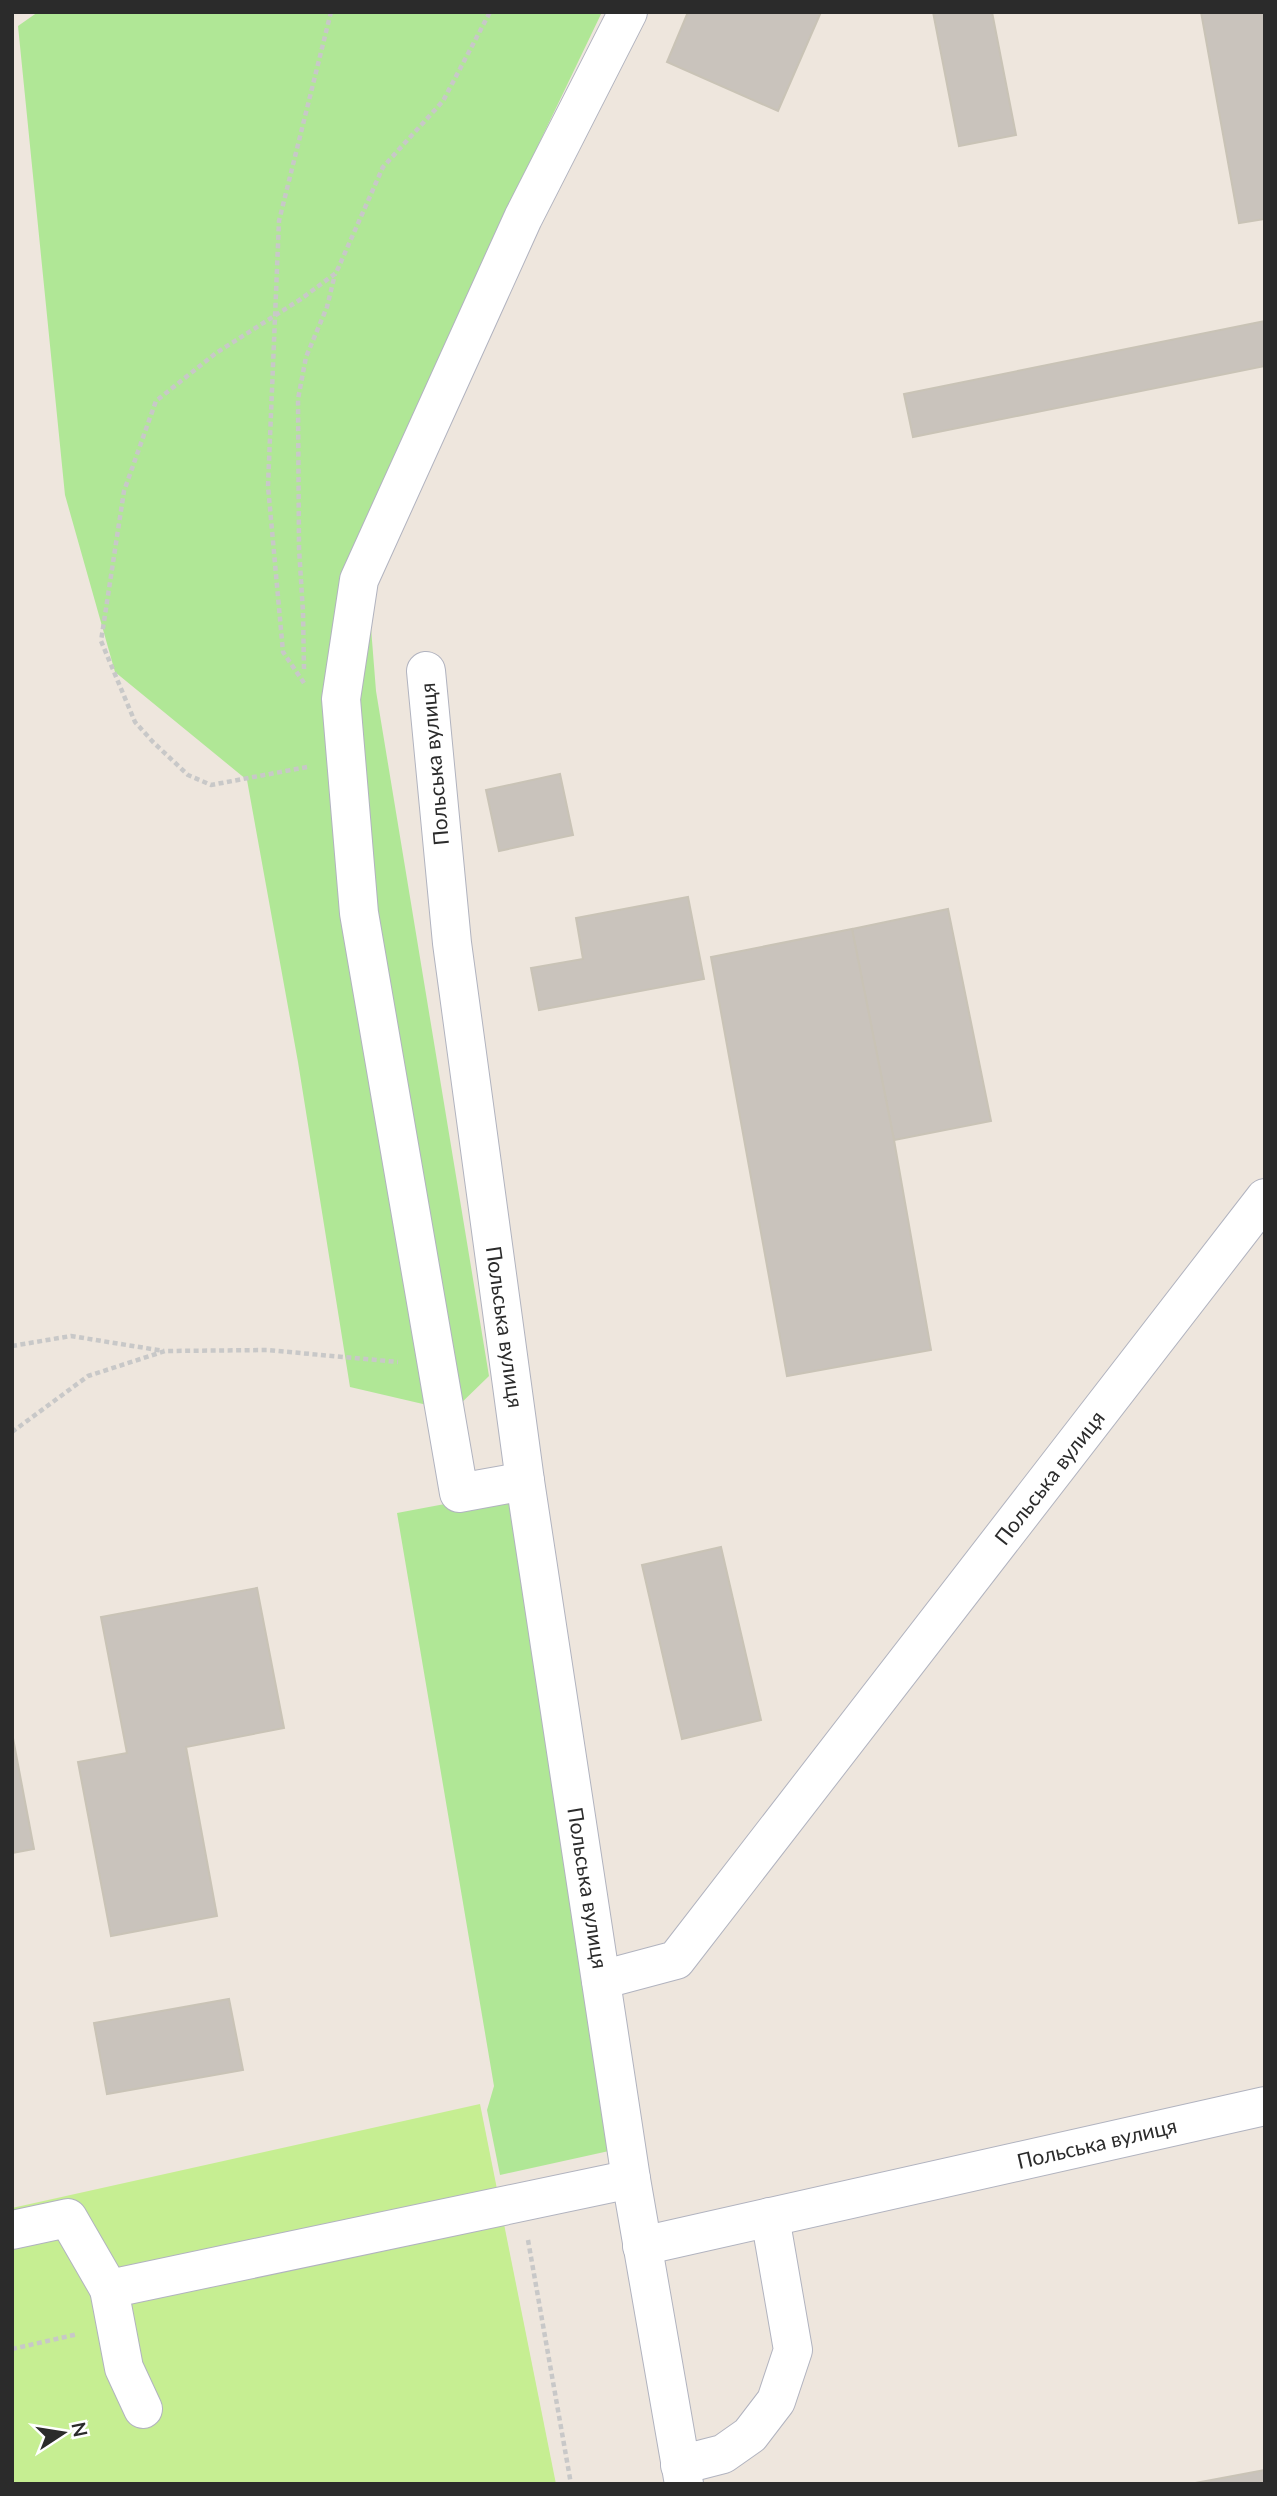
<svg xmlns="http://www.w3.org/2000/svg" width="1277" height="2496" font-family="Lato,sans-serif">
	<style>
		.green { fill: #b0e796 }
		.pitch { fill: #c6ee92 }
		.building { fill: #c9c3bc; stroke: #c9c3b6; stroke-width: 2 }
		.lines { fill: none; stroke-linecap: round; stroke-linejoin: round }
		.minor-casing { stroke: #b1b3bf; stroke-width: 40 }
		.path { stroke: #c8c8c8; stroke-width: 4.5; stroke-dasharray: 5 3.5; stroke-linecap: butt }
		.minor { stroke: #fff; stroke-width: 38 }
		.labels { text-anchor: middle; stroke-width: 5; stroke-linejoin: round; paint-order: stroke }
		.street-label { font-size: 21px; fill: #2b2b2b; stroke: #fff }
	</style>
	<rect width="100%" height="100%" fill="#eee6dd"/>
	<g class="green">
		<path d="M38 12H602L532 158 364 539 376 691 489 1376 453 1411 350 1387 298 1062 247 780 115 672 65 495 18 26Z"/>
		<path d="M519 1490 618 2149 500 2175 487 2110 494 2086 397 1513Z"/>
	</g>
	<path class="pitch" d="M480 2104 556 2484H12V2208Z"/>
	<g class="building">
		<path d="M688 12H821L778 111 667 62Z"/>
		<path d="M933 12H992L1016 135 959 146Z"/>
		<path d="M1201 12H1265V219L1239 223Z"/>
		<path d="M1265 321V366L913 437 904 394Z"/>
		<path d="M560 774 573 835 499 851 486 790Z"/>
		<path d="M688 897 704 979 539 1010 531 968 583 959 576 918Z"/>
		<path d="M948 909 991 1121 894 1140 852 929Z"/>
		<path d="M852 929 894 1140 931 1350 787 1376 711 957Z"/>
		<path d="M721 1547 761 1720 682 1739 642 1565Z"/>
		<path d="M257 1588 284 1728 186 1747 217 1916 111 1936 78 1762 127 1753 101 1617Z"/>
		<path d="M12 1733 34 1849 12 1853Z"/>
		<path d="M229 1999 243 2070 107 2094 94 2023Z"/>
		<path d="M1265 2470V2484H1190Z"/>
	</g>
	<g class="lines">
		<defs>
			<g id="minor">
				<path d="M426 671 452 943 525 1481 631 2179 684 2484"/>
				<path d="M525 1481 459 1493 359 913 341 699 359 580 523 218 628 12"/>
				<path d="M601 1980 676 1960 1265 1198"/>
				<path d="M12 2230 68 2218 109 2289 631 2179"/>
				<path d="M642 2246 1265 2106"/>
				<path d="M109 2289 124 2368 143 2409"/>
				<path d="M680 2465 723 2454 750 2435 776 2401 793 2350 770 2217"/>
			</g>
		</defs>
		<use href="#minor" class="minor-casing"/>
		<g class="path">
			<path d="M304 669 303 612 299 548 298 399 306 357 327 307 335 274"/>
			<path d="M304 683 283 652 268 486 279 221 331 12"/>
			<path d="M307 767 211 785 188 775 153 742 135 722 101 641 124 491 156 401 216 353 301 299 336 273 383 167 443 101 490 12"/>
			<path d="M12 1346 71 1336 164 1351"/>
			<path d="M12 1432 88 1376 165 1351 267 1350 398 1362"/>
			<path d="M528 2240 571 2484"/>
			<path d="M12 2349 78 2334"/>
		</g>
		<use href="#minor" class="minor"/>
	</g>
	<g class="labels">
		<g class="street-label">
			<text transform="translate(435 764) rotate(-95)" y="7">Польська вулиця</text>
			<text transform="translate(504 1327) rotate(82)" y="7">Польська вулиця</text>
			<text transform="translate(1050 1478) rotate(-52)" y="7">Польська вулиця</text>
			<text transform="translate(587 1888) rotate(81)" y="7">Польська вулиця</text>
			<text transform="translate(1097 2144) rotate(-13)" y="7">Польська вулиця</text>
		</g>
	</g>
	<rect width="1277" height="2496" fill="none" stroke="#2b2b2b" stroke-width="28"/>
	<g transform="translate(63 2433) rotate(78)" stroke="#ffffff" stroke-width="5" paint-order="stroke">
	<path d="M0-5L12 26L0 18L-12 26Z" fill="#2b2b2b"/>
	<text y="-10" font-size="19" font-weight="bold" text-anchor="middle" fill="#2b2b2b">N</text>
	</g>
</svg>
